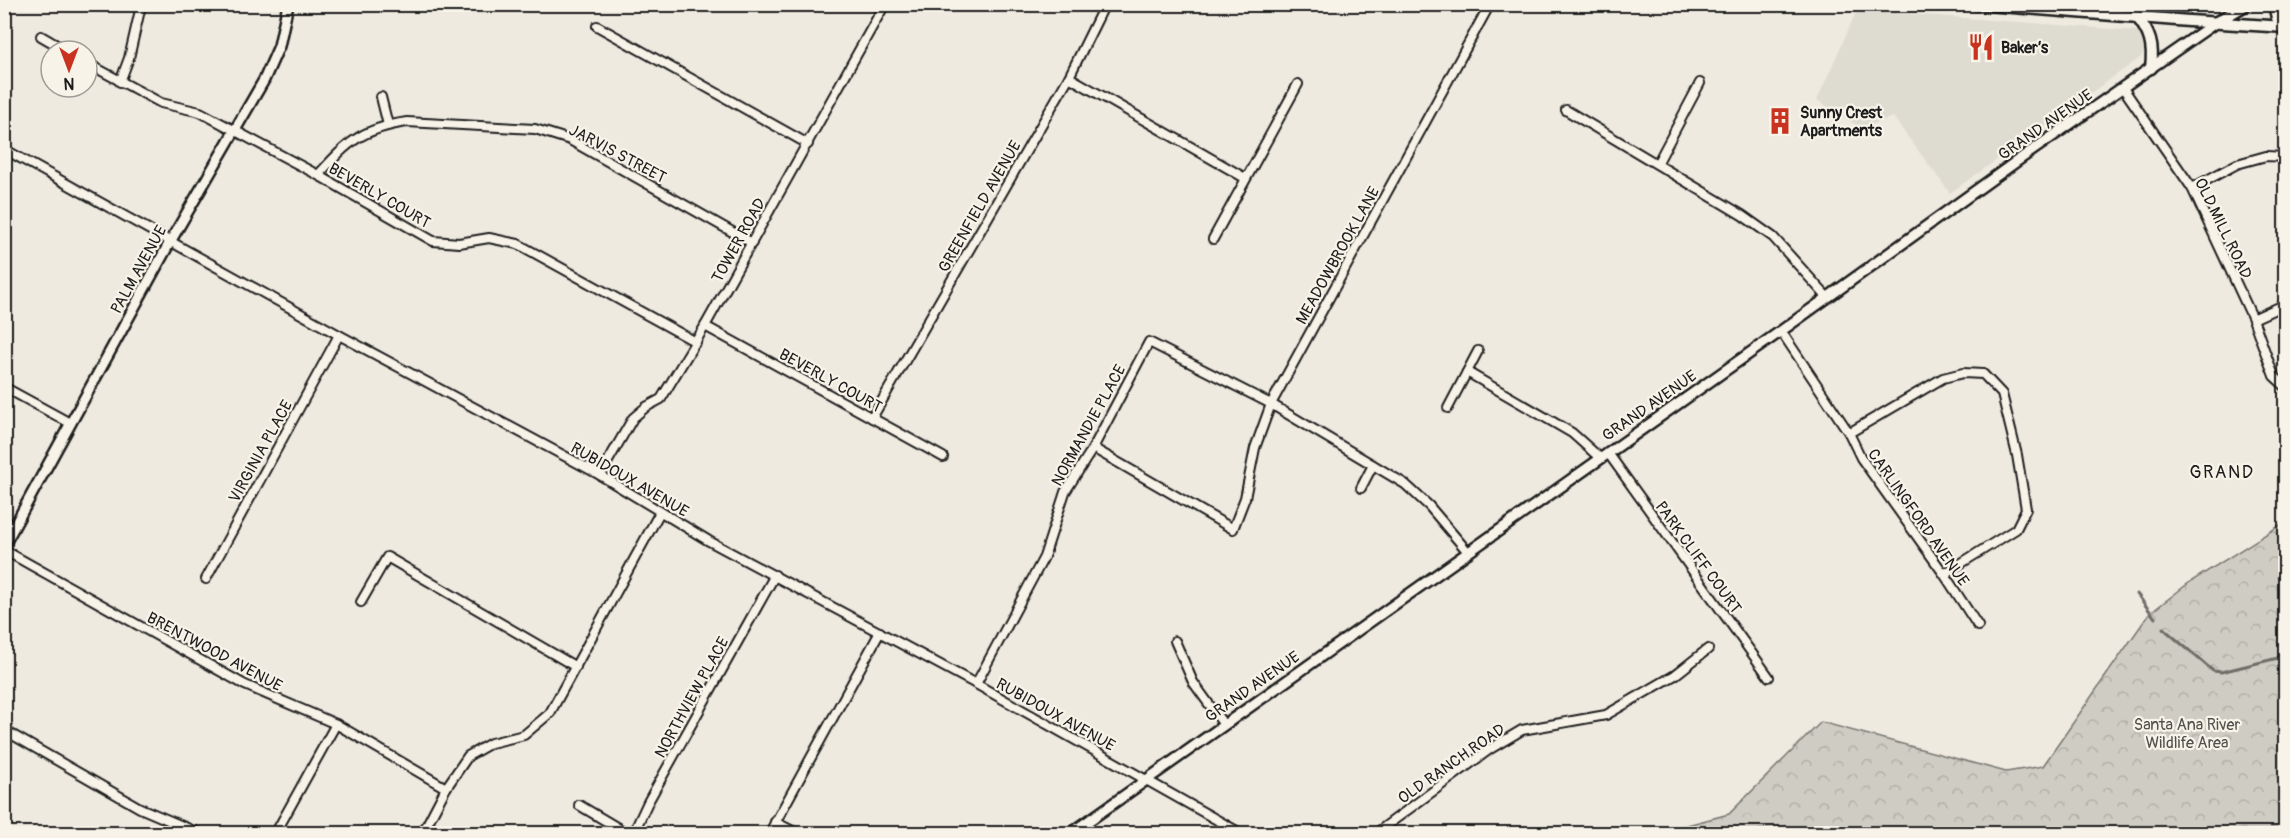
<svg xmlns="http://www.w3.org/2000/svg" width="2290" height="838" font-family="Pangolin,sans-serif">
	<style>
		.built { fill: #dedbd1 }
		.forest { fill: url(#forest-crowns); stroke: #767470; stroke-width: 1.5 }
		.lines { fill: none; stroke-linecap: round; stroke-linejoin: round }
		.stream { stroke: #6f6d69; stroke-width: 3 }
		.minor-casing { stroke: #1c1c1c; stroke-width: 12 }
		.tertiary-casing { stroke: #1c1c1c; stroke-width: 14 }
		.secondary-casing { stroke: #1c1c1c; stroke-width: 15 }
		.minor { stroke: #f7f3e8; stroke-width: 8 }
		.tertiary { stroke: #f7f3e8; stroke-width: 9 }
		.secondary { stroke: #f7f3e8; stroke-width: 10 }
		.labels { text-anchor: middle; stroke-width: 4.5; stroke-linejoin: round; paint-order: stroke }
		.poi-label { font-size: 16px; font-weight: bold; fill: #1c1c1c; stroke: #f7f3e8; text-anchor: start }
		.street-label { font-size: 16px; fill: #1c1c1c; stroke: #f7f3e8 }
		.park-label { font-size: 16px; fill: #52514e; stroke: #f7f3e8 }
		.neighbourhood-label { font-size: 18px; letter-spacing: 1.5px; fill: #1c1c1c; stroke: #f7f3e8 }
	</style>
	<defs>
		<pattern id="forest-crowns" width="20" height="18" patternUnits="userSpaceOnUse" patternTransform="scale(1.5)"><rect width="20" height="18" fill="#cfccc3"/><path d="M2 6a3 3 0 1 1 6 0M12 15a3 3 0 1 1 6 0" fill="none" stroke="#b1afa7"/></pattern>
	</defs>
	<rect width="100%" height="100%" fill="#eeeae0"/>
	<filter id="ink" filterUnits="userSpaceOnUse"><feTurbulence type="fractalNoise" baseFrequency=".0167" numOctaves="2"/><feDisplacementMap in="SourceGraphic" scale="12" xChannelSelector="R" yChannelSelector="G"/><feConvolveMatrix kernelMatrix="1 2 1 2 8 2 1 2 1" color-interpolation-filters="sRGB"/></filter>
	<g filter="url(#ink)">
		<path class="built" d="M1857 10 2137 31 2143 35 2146 49 2140 58 1950 193 1893 117 1861 128 1817 100Z"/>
		<path class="forest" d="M2285 522V833H1657L1729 814 1821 722 2006 772 2043 766 2149 614 2190 582Z"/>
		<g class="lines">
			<g class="stream">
				<path d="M2137 594 2155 618"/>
				<path d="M2163 628 2213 671 2221 672 2286 656"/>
			</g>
			<defs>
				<g id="minor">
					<path d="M597 26 808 144"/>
					<path d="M41 36 67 51"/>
					<path d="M87 63 161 103 200 112 318 175 433 241 459 243 489 238 518 244 696 342"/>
					<path d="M1069 77 1245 178"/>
					<path d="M120 82 129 58 140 10"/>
					<path d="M2123 88 2192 188 2253 319 2274 376 2286 387"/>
					<path d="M381 97 388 125"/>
					<path d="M1566 110 1742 215 1773 237 1827 297"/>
					<path d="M4 149 339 335 600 475 709 541 976 684 1242 834"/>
					<path d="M1657 164 1700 83"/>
					<path d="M318 175C348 142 361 129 407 122L535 129 570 140 752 243"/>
					<path d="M2192 188 2237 164 2266 156 2286 157"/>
					<path d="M1213 239 1298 84"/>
					<path d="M2253 319 2286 304"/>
					<path d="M705 326 943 457"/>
					<path d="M1781 331 1849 433 1861 458 1944 574 1978 626"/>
					<path d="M1467 372 1572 433 1600 458"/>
					<path d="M4 387 70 423"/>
					<path d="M1448 408 1478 351"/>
					<path d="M872 418 1069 77 1105 4"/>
					<path d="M1849 433 1943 378 1963 373 1983 374 2002 394 2017 455 2026 509 2016 529 1944 574"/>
					<path d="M1093 448 1233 529 1245 498 1255 448 1271 404 1490 4"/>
					<path d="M1608 453 1769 677"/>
					<path d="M600 475 633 418 646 407 661 399 705 326 885 4"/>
					<path d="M1361 488 1373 465"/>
					<path d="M4 550 245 685 336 724 446 788"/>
					<path d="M206 579 339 335"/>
					<path d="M361 602 387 557 576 667"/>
					<path d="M1175 641 1193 682 1224 725"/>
					<path d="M976 684 1044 557 1065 492 1093 448 1149 342 1271 404 1405 484 1429 506 1468 552"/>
					<path d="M4 730 140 808 201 834"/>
					<path d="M579 805 628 834"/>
					<path d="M775 822 799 834"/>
					<path d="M275 834 336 724"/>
					<path d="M422 834 446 788 468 756 491 743 524 735 550 713 660 512"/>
					<path d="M633 834 648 802 775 575"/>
					<path d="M769 834 880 632"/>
					<path d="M1375 834 1490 749 1522 730 1606 715 1675 675 1708 649"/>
				</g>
				<g id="tertiary">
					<path d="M4 545 170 242 264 80 279 46 288 4"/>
					<path d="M1070 834 1781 331 2017 161 2215 23"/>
				</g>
				<g id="secondary">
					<path d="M1975 4 2189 21 2286 27"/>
					<path d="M2274 4 2277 18 2285 27"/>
					<path d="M2136 16C2150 32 2154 46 2151 68"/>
					<path d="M2215 23 2247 4"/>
				</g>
			</defs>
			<use href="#minor" class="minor-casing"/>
			<use href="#tertiary" class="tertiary-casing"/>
			<use href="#secondary" class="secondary-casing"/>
			<use href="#minor" class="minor"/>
			<use href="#tertiary" class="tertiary"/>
			<use href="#secondary" class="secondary"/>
		</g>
	</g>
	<defs>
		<symbol id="restaurant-bare" viewBox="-9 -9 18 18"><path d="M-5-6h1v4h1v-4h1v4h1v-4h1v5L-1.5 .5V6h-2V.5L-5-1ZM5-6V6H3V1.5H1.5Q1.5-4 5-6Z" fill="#c8321e" stroke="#f7f3e8" stroke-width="2.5" paint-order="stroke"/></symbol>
		<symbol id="building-bare" viewBox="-9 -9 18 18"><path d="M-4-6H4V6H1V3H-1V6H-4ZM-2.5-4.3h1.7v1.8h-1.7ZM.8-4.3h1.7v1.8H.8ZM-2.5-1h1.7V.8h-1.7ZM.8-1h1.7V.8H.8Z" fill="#c8321e" stroke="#f7f3e8" stroke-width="2.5" paint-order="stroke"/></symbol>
	</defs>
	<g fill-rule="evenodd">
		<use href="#restaurant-bare" x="1962" y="28" width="38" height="38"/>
		<use href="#building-bare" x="1761" y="102" width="38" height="38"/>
	</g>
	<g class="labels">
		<g class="poi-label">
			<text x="2001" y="53">Baker’s</text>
			<text x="1800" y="118">Sunny Crest<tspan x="1800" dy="18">Apartments</tspan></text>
		</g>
		<g class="street-label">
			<text transform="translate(2045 124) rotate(-35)" y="6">GRAND AVENUE</text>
			<text transform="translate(618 153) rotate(28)" y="6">JARVIS STREET</text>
			<text transform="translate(380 195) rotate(30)" y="6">BEVERLY COURT</text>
			<text transform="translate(979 206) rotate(-60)" y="6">GREENFIELD AVENUE</text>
			<text transform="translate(2224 228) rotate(64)" y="6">OLD MILL ROAD</text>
			<text transform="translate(738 240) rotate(-61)" y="6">TOWER ROAD</text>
			<text transform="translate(1337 255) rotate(-61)" y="6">MEADOWBROOK LANE</text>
			<text transform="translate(138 269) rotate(-61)" y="6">PALM AVENUE</text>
			<text transform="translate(831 380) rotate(29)" y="6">BEVERLY COURT</text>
			<text transform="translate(1649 405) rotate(-35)" y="6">GRAND AVENUE</text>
			<text transform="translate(1088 425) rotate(-61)" y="6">NORMANDIE PLACE</text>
			<text transform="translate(260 451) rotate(-61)" y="6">VIRGINIA PLACE</text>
			<text transform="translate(630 479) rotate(30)" y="6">RUBIDOUX AVENUE</text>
			<text transform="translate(1919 517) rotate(55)" y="6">CARLINGFORD AVENUE</text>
			<text transform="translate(1699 557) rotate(54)" y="6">PARK CLIFF COURT</text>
			<text transform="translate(215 651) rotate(28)" y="6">BRENTWOOD AVENUE</text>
			<text transform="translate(1252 686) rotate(-35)" y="6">GRAND AVENUE</text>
			<text transform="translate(691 697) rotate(-61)" y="6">NORTHVIEW PLACE</text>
			<text transform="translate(1056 714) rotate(29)" y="6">RUBIDOUX AVENUE</text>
			<text transform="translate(1451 763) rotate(-35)" y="6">OLD RANCH ROAD</text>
		</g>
		<g class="park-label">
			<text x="2187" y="730">Santa Ana River<tspan x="2187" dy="18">Wildlife Area</tspan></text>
		</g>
		<g class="neighbourhood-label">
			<text x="2222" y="478">GRAND</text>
		</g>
	</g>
	<rect width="2290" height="838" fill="none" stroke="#f7f3e8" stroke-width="24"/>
	<rect x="12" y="12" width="2266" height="814" fill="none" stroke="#1c1c1c" stroke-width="2" filter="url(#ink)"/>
	<g transform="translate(69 69) rotate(180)"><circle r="28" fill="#f7f3e8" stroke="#9f9d96" stroke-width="1.5"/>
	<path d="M0-4.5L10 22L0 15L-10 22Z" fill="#c8321e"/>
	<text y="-9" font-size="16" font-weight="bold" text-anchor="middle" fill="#1c1c1c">N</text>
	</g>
</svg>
